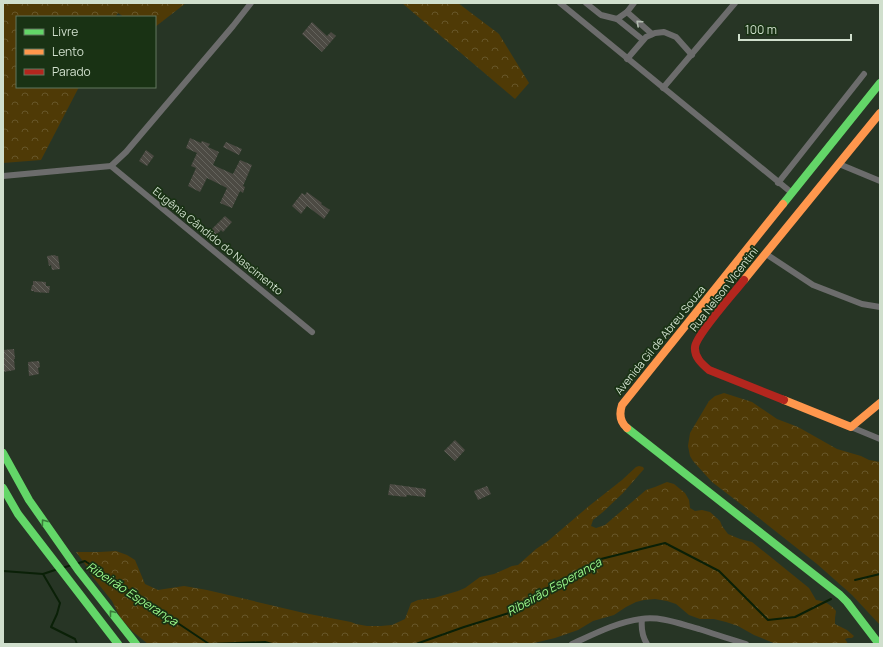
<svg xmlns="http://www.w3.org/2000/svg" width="883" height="647" font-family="Manrope,sans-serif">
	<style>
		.forest { fill: url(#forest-crowns) }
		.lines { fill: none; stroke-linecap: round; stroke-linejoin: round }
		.stream { stroke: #0a2007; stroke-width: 2 }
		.building { fill: url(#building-back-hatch) }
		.street { stroke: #6c6c6c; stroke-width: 6 }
		.fast { stroke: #63d668; stroke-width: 8 }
		.slow { stroke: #ff974d; stroke-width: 8 }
		.jam { stroke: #b3261e; stroke-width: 8 }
		.oneway { stroke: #b2bcb0 }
		.oneway2 { stroke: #3a7c3a }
		.labels { text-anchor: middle; stroke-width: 3.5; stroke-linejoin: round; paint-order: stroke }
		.street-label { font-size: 11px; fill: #d0dfcd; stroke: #193214 }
		.water-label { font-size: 12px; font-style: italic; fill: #9cfa8b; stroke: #193214 }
	</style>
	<defs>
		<pattern id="forest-crowns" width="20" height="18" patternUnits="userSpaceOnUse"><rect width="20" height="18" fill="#4f3a06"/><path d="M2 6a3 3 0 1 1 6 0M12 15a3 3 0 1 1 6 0" fill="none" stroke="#675629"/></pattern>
		<pattern id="building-back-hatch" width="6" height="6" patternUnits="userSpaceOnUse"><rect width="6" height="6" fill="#4c4a43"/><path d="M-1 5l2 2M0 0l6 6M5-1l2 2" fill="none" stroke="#65645d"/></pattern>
	</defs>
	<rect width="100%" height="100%" fill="#273525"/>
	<g class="forest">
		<path d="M3 3H186L155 27V17H124L118 13 115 17H17V87H79L41 160 3 163Z"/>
		<path d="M402 3H458L499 34 529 83 515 99Z"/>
		<path d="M724 393 752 402 777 419 798 427 837 449 861 456 869 460 880 462V625L852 595 817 564 759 518 712 482 693 461 690 456 688 446 690 433 709 401 715 396Z"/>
		<path d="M639 466 643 467 644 469 623 493 603 512 593 520 591 526 596 528 605 525 646 490 655 487 667 482 674 484 685 493 689 500 690 508 695 511 702 510 710 512 720 521 722 526 728 534 740 539 752 542 809 588 816 600C825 601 830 604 836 611L835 618V624L847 630 854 636 852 638H848L845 639 848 644H776L754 635 738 626 726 622 714 619H700L689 615 676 604 667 601 655 599 644 600 636 602 626 607 614 615 593 621 578 630 555 638 530 644H148L132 631 120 617 112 601 92 576 85 564 76 552H100L116 551 127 555 135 560 145 584 158 590 184 586 207 590 304 613 351 622 356 624 367 626H381L392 625 405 619 411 603 418 600 434 598 458 591 465 588 480 577 494 574 512 566 518 565 536 549 548 541 589 506 622 480 636 467Z"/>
	</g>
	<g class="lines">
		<g class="stream">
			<path d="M76 564 85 561 209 644"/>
			<path d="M62 568 72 565"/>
			<path d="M3 571 43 574 58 569"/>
			<path d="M43 574 60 603 57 614 51 627 75 639 77 644"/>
			<path d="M855 580 880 574"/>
			<path d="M211 644 265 642 272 644"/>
			<path d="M416 644 464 627 509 613 544 590 601 559 665 543 719 571 768 620 795 617 831 599"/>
		</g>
	</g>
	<g class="building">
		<path d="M312 22 327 36 331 32 336 36 322 52 302 34Z"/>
		<path d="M190 138 201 143 202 141 210 144 208 147 219 152 213 165 233 174 240 160 252 165 243 186 245 187 243 193 240 191 232 208 220 203 227 188 207 178 200 192 188 186 196 168 191 166 197 153 186 148Z"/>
		<path d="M226 142 242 149 239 155 223 147Z"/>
		<path d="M146 150 154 156 147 166 139 161Z"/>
		<path d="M307 192 322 203 321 204 330 210 324 219 307 206 301 214 292 206 302 193 305 195Z"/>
		<path d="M225 216 232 222 223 232 221 230 211 240 206 235Z"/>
		<path d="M55 255 56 256H58L60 269 52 270 51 265 49 266 47 256Z"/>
		<path d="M33 281 46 282V286H50L49 293 34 292V291H31L32 285H33Z"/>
		<path d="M14 349 15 359H14L15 370 3 372V350Z"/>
		<path d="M39 361 40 367 38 368 39 374 29 376 28 362Z"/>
		<path d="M455 440 465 450 455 461 444 451Z"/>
		<path d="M390 484 426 489 425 497 407 495 406 497 388 495Z"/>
		<path d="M487 486 491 494 478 500 474 491Z"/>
	</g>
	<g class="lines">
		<g class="street">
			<path d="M560 3 792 193"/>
			<path d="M586 3 601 15 617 19 627 12 634 3"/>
			<path d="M627 12 652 34"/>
			<path d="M617 19 643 40"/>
			<path d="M627 59 646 37 655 33 664 32 676 37 692 55"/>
			<path d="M663 88 735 3"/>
			<path d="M839 164 880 181"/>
			<path d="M111 166 312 332"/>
			<path d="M3 176 111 166 126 152 233 26 251 3"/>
			<path d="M778 183 864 74"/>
			<path d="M766 254 813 285 862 304 880 307"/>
			<path d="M851 427 880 439"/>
			<path d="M642 619C641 628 642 636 647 644"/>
			<path d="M572 644C594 634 617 622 641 619 661 616 680 624 699 629 714 634 730 639 746 644"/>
		</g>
		<g class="fast">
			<path d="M783 204 880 83"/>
			<path d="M627 428 840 595 847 602 879 644"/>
			<path d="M3 453 29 500 78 570 136 644"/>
			<path d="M3 488 18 514 118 644"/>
		</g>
		<g class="slow">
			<path d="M744 280 880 113"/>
			<path d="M784 400 851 427 880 403"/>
			<path d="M627 428C620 422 619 414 622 405L783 204"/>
		</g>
		<path class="jam" d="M744 280C735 292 696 335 695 347 694 357 702 364 709 370L784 400"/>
	</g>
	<defs><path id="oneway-chevron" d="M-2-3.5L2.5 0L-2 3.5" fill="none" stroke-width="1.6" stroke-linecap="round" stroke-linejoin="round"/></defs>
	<use class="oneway" href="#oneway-chevron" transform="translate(639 23) rotate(-138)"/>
	<g class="oneway2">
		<use href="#oneway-chevron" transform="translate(44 522) rotate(-126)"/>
		<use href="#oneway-chevron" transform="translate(112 613) rotate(-128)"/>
	</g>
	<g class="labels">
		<g class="street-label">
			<text transform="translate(218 241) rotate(39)" y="4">Eugênia Cândido do Nascimento</text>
			<text transform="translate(724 289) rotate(-52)" y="4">Rua Nelson VIcentini</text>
			<text transform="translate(660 340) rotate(-51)" y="4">Avenida Gil de Abreu Souza</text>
		</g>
		<g class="water-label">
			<text transform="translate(554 587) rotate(-29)" y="4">Ribeirão Esperança</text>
			<text transform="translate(132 594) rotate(33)" y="4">Ribeirão Esperança</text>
		</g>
	</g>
	<rect width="883" height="647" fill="none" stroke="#d0dfcd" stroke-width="8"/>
	<rect x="16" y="16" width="140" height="72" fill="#193214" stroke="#62775e"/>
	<rect x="24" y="29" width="20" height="6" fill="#63d668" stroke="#62775e"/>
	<text x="52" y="36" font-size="12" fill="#d0dfcd">Livre</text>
	<rect x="24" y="49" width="20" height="6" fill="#ff974d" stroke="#62775e"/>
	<text x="52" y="56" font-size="12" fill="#d0dfcd">Lento</text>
	<rect x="24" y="69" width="20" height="6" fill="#b3261e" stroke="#62775e"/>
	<text x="52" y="76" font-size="12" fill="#d0dfcd">Parado</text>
	<path d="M739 34v6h112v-6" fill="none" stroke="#d0dfcd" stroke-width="2"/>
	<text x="745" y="34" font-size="12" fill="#d0dfcd" stroke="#193214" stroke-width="3" paint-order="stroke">100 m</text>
</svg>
